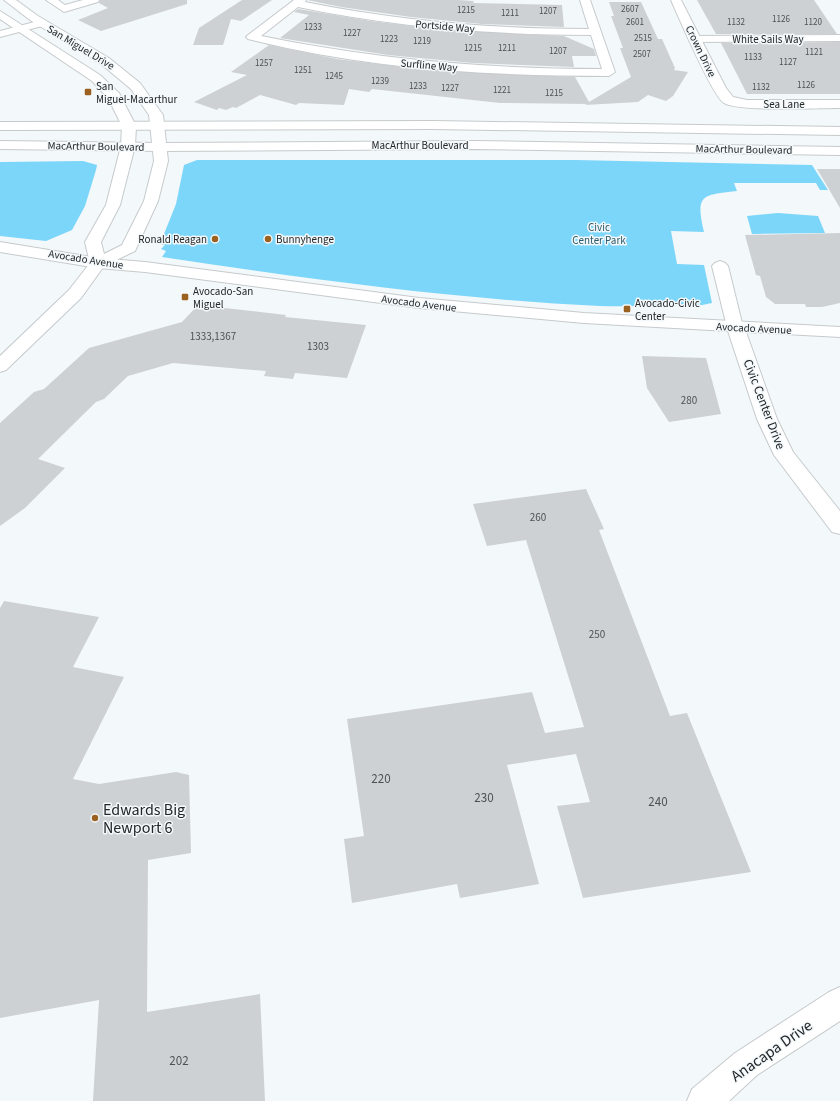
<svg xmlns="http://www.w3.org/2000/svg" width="840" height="1101" font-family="'Source Sans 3',sans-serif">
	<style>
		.green { fill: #7cd6fa }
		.building { fill: #cdd1d4 }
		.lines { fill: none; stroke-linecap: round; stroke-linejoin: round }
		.minor-casing { stroke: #c6cacc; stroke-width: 2 }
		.tertiary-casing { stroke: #c6cacc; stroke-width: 2 }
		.secondary-casing { stroke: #c6cacc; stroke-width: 2 }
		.primary-casing { stroke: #c6cacc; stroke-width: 2 }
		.minor { fill: #fff; fill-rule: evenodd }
		.tertiary { fill: #fff; fill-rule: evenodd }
		.secondary { fill: #fff; fill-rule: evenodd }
		.primary { fill: #fff; fill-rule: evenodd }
		.poi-dot { fill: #9b6120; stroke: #f3f8fa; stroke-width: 1.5 }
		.labels { text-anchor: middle; stroke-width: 3; stroke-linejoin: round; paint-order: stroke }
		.far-number-label { font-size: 9px; fill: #4e5152 }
		.far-street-label { font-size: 11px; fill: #242627; stroke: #f3f8fa }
		.far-poi-label { font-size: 11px; fill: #242627; stroke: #f3f8fa; text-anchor: start }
		.far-park-label { font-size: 11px; fill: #2d5a6b; stroke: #f3f8fa }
		.number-label { font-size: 11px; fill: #4e5152 }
		.street-label { font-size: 13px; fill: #242627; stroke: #f3f8fa }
		.near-number-label { font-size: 13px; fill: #4e5152 }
		.near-poi-label { font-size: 16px; fill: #242627; stroke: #f3f8fa; text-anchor: start }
		.near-street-label { font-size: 16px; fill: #242627; stroke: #f3f8fa }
	</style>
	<rect width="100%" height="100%" fill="#f3f8fa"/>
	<g class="green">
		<path d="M197 160H576L812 165 828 190H820L816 183H734L737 191C702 195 695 194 704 232L671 231 677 264 704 265 712 303 702 305C668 305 634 307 600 306 453 299 307 279 162 257L166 251 161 249 165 245 160 244 176 204 184 165Z"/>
		<path d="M83 161 97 165 96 170 85 206 72 230 46 241 0 236V162Z"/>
		<path d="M778 213 818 216 825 233 752 234 747 216Z"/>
	</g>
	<g class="building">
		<path d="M100 0H187V4L101 31 78 20 108 8 99 3Z"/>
		<path d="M242 0H272L241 21 231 19 223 45H193L199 28Z"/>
		<path d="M307 0H458L474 1 473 3 562 5 564 27 482 24 411 17 341 7Z"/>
		<path d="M697 0H814L837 34H716Z"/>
		<path d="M609 2H641L658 39H662L675 68 674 70 688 72 673 96 666 101 648 95 638 102 585 105 587 104 500 103 372 89 369 92 349 89 344 105 299 103 296 105 260 95 236 108 233 107 226 110 219 108 217 110 194 102 247 75 231 72 269 45 337 59 427 70 575 77 589 102 631 77 620 48H623L611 16H614Z"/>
		<path d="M298 9 371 21 444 30 564 36 594 49 596 56H572L574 67 473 63 388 55 280 38 309 15 294 12Z"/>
		<path d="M840 42V94H747L721 43Z"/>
		<path d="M817 169H840V208Z"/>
		<path d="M840 233V303L822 307H806L805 304H775L766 297 760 276 756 275 745 235Z"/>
		<path d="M198 305 286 315 285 317 366 325 347 378 295 373 293 379 264 376 266 371 173 363 128 376 104 399 96 402 38 459 65 468 25 508 0 526V423L34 392 44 389 89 348 182 322Z"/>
		<path d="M642 356 706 358 721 414 669 422 647 388Z"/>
		<path d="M586 489 604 529 599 530 670 716 687 713 751 872 583 898 557 806 590 802 576 754 507 765 539 884 460 898 457 884 352 903 344 839 364 836 347 719 532 692 545 733 584 727 526 540 487 546 473 504Z"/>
		<path d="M4 601 99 617 73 667 124 677 73 779 99 784 176 772 189 775 191 853 148 860 147 1012 260 994 265 1101H93L99 1000 0 1018V608Z"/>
	</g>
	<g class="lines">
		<defs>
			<g id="minor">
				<path d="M46 0H58L65 5 83 0H99L98 2 64 12Z"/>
				<path d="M294 0H306L305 2C399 21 493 29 589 29L580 0H590L615 72 609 76C488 76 366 69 248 39L246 37 248 35ZM298 7C395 27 492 35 591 35L602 69C487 69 373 59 261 36Z"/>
				<path d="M42 20 46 21 47 23 46 25 0 37V31Z"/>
				<path d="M840 35V41L696 42 690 39 696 36Z"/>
				<path d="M720 261 725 263 728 266 743 327 741 331 735 332 729 331 727 327 712 266 715 263Z"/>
			</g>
			<g id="tertiary">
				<path d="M671 0H681L726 88 733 97 747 100H840V108C819 108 738 112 724 103 712 95 679 18 671 0Z"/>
				<path d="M0 242 98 258 145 262 419 298 584 313 840 327V337L746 332 777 419 793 452 840 511V534L832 532 774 455 757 419 728 331 584 323 419 308 145 272 98 268 0 252Z"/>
				<path d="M840 987V1021L757 1075 729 1101H687L692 1089 735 1053 829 992Z"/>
			</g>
			<path id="secondary" d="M4 0H16L38 16 109 58 140 83 163 115 168 161 158 201 135 251 104 266 81 298 6 370 0 372V356L69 290 90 263 85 242 106 205 121 146 122 126 108 98 92 81 0 19V11L100 75 119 93 136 126 135 146 120 205 101 242 104 254 122 245 144 201 154 161 149 115 131 89 101 64 30 20Z"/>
			<g id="primary">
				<path d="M433 121 840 127V135L433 129 0 130V122Z"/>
				<path d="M0 141 161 143 473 141 840 147V155L473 149 161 151 0 149Z"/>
			</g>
		</defs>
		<use href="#minor" class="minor-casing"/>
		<use href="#tertiary" class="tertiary-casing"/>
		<use href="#secondary" class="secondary-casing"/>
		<use href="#primary" class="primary-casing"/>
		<use href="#minor" class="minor"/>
		<use href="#tertiary" class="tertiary"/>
		<use href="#secondary" class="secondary"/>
		<use href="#primary" class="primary"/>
	</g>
	<g class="poi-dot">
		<rect x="84" y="88" width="8" height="8" rx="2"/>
		<circle cx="215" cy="239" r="4"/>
		<circle cx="268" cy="239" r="4"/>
		<rect x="181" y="293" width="8" height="8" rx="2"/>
		<rect x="623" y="305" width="8" height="8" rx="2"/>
		<circle cx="95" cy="818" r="4"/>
	</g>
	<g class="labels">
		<g class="far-number-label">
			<text x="630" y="12">2607</text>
			<text x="466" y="13">1215</text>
			<text x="548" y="14">1207</text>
			<text x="510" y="16">1211</text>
			<text x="781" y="22">1126</text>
			<text x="635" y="25">2601</text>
			<text x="736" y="25">1132</text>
			<text x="813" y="25">1120</text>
			<text x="313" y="30">1233</text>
			<text x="352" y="36">1227</text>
			<text x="643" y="41">2515</text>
			<text x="389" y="42">1223</text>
			<text x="422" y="44">1219</text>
			<text x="473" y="51">1215</text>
			<text x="507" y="51">1211</text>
			<text x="558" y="54">1207</text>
			<text x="814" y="55">1121</text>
			<text x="642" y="57">2507</text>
			<text x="753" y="60">1133</text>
			<text x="788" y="65">1127</text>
			<text x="264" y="66">1257</text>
			<text x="303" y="73">1251</text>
			<text x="334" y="79">1245</text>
			<text x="380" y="84">1239</text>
			<text x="806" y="88">1126</text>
			<text x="418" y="89">1233</text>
			<text x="761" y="90">1132</text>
			<text x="450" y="91">1227</text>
			<text x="502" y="93">1221</text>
			<text x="554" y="96">1215</text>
		</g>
		<g class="far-street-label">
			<text transform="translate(445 26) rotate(5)" y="4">Portside Way</text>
			<text x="768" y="43">White Sails Way</text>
			<text transform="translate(81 47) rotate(31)" y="4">San Miguel Drive</text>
			<text transform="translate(701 51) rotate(64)" y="4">Crown Drive</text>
			<text transform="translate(429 65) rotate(5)" y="4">Surfline Way</text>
			<text x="784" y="108">Sea Lane</text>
			<text x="420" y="149">MacArthur Boulevard</text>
			<text transform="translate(96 146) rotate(1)" y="4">MacArthur Boulevard</text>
			<text transform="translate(744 149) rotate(1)" y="4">MacArthur Boulevard</text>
			<text transform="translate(86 259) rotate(9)" y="4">Avocado Avenue</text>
			<text transform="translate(419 303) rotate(7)" y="4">Avocado Avenue</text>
			<text transform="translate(754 328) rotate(3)" y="4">Avocado Avenue</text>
		</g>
		<g class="far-poi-label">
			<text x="96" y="90">San<tspan x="96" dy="13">Miguel-Macarthur</tspan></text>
			<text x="207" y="243" text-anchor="end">Ronald Reagan</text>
			<text x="276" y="243">Bunnyhenge</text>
			<text x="193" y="295">Avocado-San<tspan x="193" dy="13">Miguel</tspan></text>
			<text x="635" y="307">Avocado-Civic<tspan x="635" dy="13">Center</tspan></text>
		</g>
		<g class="far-park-label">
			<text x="599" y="231">Civic<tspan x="599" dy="13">Center Park</tspan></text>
		</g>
		<g class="number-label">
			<text x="213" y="340">1333,1367</text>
			<text x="318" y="350">1303</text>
			<text x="689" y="404">280</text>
			<text x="538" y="521">260</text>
			<text x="597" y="638">250</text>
		</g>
		<g class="street-label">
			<text transform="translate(765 404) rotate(69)" y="5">Civic Center Drive</text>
		</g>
		<g class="near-number-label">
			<text x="381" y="783">220</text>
			<text x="484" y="802">230</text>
			<text x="658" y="806">240</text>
			<text x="179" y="1065">202</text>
		</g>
		<g class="near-poi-label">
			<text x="103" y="815">Edwards Big<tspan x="103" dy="18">Newport 6</tspan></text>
		</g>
		<g class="near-street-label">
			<text transform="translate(771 1050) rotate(-35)" y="6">Anacapa Drive</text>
		</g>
	</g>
</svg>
